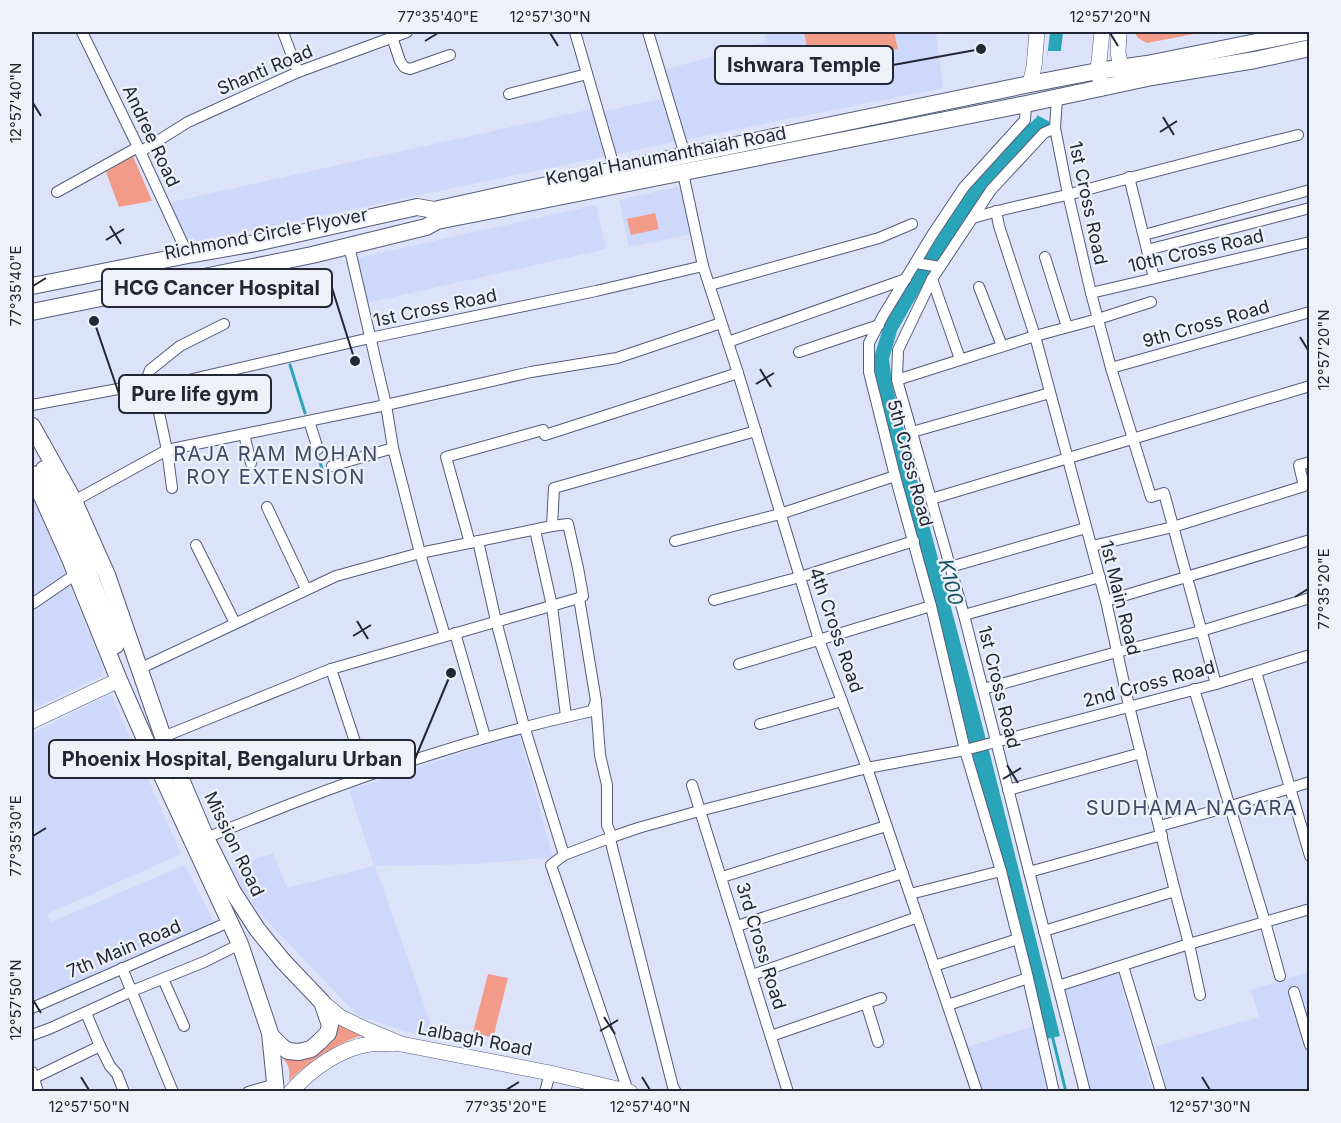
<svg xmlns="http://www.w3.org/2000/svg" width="1341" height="1123" font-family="Inter,sans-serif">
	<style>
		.built { fill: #cdd8fa }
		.green { fill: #f39b89 }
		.water { fill: #2aa4b9 }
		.pier { fill: #dce3f9 }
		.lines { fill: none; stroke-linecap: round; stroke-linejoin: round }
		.stream { stroke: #2aa4b9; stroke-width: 3 }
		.street-casing { stroke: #535b7a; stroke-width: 12 }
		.secondary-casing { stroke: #535b7a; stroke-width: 16 }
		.primary-casing { stroke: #535b7a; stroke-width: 18 }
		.street { stroke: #fff; stroke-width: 10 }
		.secondary { stroke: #fff; stroke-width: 15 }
		.primary { stroke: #fff; stroke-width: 16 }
		.ticks { fill: none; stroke: #232735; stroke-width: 2 }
		.labels { text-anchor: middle; stroke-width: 4.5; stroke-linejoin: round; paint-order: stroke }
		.street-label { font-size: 18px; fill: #232735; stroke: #eef1f8 }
		.neighbourhood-label { font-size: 20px; letter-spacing: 1.5px; fill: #414967; stroke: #eef1f8 }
		.water-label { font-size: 20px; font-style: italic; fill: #135460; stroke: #eef1f8 }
		.leader { fill: none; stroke: #232735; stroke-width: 2 }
		.callout-dot { fill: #232735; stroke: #eef1f8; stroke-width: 2 }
		.callout { fill: #eef1f8; stroke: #232735; stroke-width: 2 }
		.callout-label { font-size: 20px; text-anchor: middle; font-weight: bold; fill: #232735 }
		.neatline { fill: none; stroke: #232735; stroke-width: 2 }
		.ticks-label { font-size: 15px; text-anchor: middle; fill: #232735 }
	</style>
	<rect width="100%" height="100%" fill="#dce3f9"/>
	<g class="built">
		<path d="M764 32H936L943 88 684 140 663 70 766 42Z"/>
		<path d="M666 98 679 141 617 154 604 111Z"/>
		<path d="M592 109 607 156 190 243 167 203Z"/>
		<path d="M680 186 691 234 629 247 619 200Z"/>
		<path d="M596 205 606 249 367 303 357 258Z"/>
		<path d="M32 493 103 668 101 676 38 707 32 697Z"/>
		<path d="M111 694 181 854 47 914 51 922 185 865 215 924 32 1002V733Z"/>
		<path d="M519 734 553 857 477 864 375 866 437 1041 358 1016 253 906 231 868 273 853 287 888 374 866 349 790Z"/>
		<path d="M1117 971 1152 1091H1089L1062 986Z"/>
		<path d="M1309 972V1088L1299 1092 1167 1091 1155 1047 1259 1017 1251 990Z"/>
		<path d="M1037 1025 1051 1091H983L967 1047Z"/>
	</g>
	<g class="green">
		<path d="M804 32H894L898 49 811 67Z"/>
		<path d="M1134 32H1204L1147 43 1138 38Z"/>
		<path d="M133 156 152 201 119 207 106 172Z"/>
		<path d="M655 213 659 229 631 235 627 219Z"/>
		<path d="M488 974 508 978 493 1038 473 1032Z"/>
		<path d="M335 1022 363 1035C337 1043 309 1061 289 1081 290 1071 290 1066 283 1059L300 1060 312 1056Z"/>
	</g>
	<path class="water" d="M1050 32H1063L1060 59 1049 125 1024 149 975 204 933 268 897 331 889 359 893 389 992 762 1060 1036 1047 1039 1028 959 973 757 876 387 874 357 884 325 961 198 1013 139 1037 117 1047 59Z"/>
	<path class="pier" d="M1048 51H1062L1050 122 1037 115Z"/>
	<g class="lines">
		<g class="stream">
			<path d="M290 365 305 413"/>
			<path d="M317 451 323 473 332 470"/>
			<path d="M1052 1035 1066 1092"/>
		</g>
		<defs>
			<g id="street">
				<path d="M82 32 138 147 188 255"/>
				<path d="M283 32 298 72"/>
				<path d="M575 32 615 170"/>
				<path d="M648 32 685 155"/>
				<path d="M392 37 400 61 404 67 410 69 450 55"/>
				<path d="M509 94 587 74"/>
				<path d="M1057 98 1055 128 1068 194 1091 293 1111 368 1151 497 1164 493 1216 684"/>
				<path d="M1026 104 1025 120 964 187 932 235 883 316 869 343V372L895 476 931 606 965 750 1001 871 1028 978 1054 1092"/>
				<path d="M1055 128 1044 133 991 190 932 279 898 350 897 380 964 615 1085 1092"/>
				<path d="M140 152 188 122 298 72 407 32"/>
				<path d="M683 173 703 266 738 373 819 640 867 768 977 1092"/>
				<path d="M1129 177 1154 278"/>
				<path d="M57 192 138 147"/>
				<path d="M996 211 999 226 1035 336 1106 601 1129 706 1175 891 1189 944 1200 995"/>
				<path d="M973 218C1005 208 1038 202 1071 194 1146 173 1222 154 1298 135"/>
				<path d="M1144 235 1310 190"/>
				<path d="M349 246 386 405 393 448 420 553 445 636"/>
				<path d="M1147 250 1310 208"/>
				<path d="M1045 257 1067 327"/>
				<path d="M916 263 940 267"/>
				<path d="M932 279 960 359"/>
				<path d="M710 285 879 238 912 224"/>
				<path d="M979 287 1002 346"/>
				<path d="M1091 293 1310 242"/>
				<path d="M728 342 906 279"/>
				<path d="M799 352 879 325"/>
				<path d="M1111 368 1310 312"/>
				<path d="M897 380 1035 336 1098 319 1151 302"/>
				<path d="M145 384 150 370 180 346 224 324"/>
				<path d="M153 385 167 450 172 488"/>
				<path d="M32 405 145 384 153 385 184 381 370 338 596 291 703 266"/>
				<path d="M309 421 318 449"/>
				<path d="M912 432 1050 393"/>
				<path d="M244 434 251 463"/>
				<path d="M332 466 393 448"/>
				<path d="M931 499C1057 461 1183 423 1310 386"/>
				<path d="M74 501 167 450 386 405 531 372 617 358 721 323"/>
				<path d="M267 507 306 589"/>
				<path d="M535 530 552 606 566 716"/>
				<path d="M478 541 496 621 524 726 564 855"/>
				<path d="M675 541 780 514 895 476"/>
				<path d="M470 543 446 457 543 430 545 435 738 373"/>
				<path d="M196 545 235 623"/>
				<path d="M1092 546 1173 527 1304 486 1299 465 1310 462"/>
				<path d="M950 567 1086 528"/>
				<path d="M714 600 800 577 914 541"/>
				<path d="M1106 601 1310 540"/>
				<path d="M32 604 76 574"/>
				<path d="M964 615 1100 577"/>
				<path d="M455 633 485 737"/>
				<path d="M739 664 931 606"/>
				<path d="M139 669 336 576 420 553 552 526 554 488 756 431"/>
				<path d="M331 669 366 775"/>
				<path d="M1256 672 1310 856"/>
				<path d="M983 689 1117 652 1201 631 1310 598"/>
				<path d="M1194 689 1265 922 1280 976"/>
				<path d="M596 702 600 755 607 785V825L612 837"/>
				<path d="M760 724 842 701"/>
				<path d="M163 737 331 669 579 598"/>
				<path d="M692 785 788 1092"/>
				<path d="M1008 790 1141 753"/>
				<path d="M1160 826 1231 806 1310 782"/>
				<path d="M206 838C331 786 459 740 592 711L596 701 579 598 583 596 578 568 568 524 552 526"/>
				<path d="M610 839 673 1087 676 1092"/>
				<path d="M1029 872 1162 835"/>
				<path d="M722 877 886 826"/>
				<path d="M910 894 1001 871"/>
				<path d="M737 926 903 873"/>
				<path d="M1044 931 1175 891"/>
				<path d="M934 966 1018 939"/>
				<path d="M1123 966 1161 1092"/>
				<path d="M122 968 173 1092"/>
				<path d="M752 975 918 917"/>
				<path d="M163 979 184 1026"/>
				<path d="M1058 986 1189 944 1310 909"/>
				<path d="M1294 992 1310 1045"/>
				<path d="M866 1003 878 1042"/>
				<path d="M948 1005 1028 978"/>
				<path d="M32 1008 229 922"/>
				<path d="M86 1013 100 1046 110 1066 117 1074 124 1092"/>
				<path d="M32 1035 51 1028 132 991 204 962 240 944"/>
				<path d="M771 1036 881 998"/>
				<path d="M32 1072 38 1092"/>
				<path d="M34 1078 100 1046"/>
				<path d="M628 1091 551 865 564 855 612 837 638 828 699 811 867 768 965 750 1216 684 1310 655"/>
				<path d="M248 1092 276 1084"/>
				<path d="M545 1092 550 1073"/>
			</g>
			<g id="secondary">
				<path d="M1119 32 1118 52 1123 79"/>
				<path d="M1030 84 1034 67 1037 32"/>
				<path d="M1102 88 1098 71 1102 32"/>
				<path d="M32 721 119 680"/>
				<path d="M322 1002 340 1017 365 1029 401 1044 550 1073 630 1092"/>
				<path d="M291 1092C310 1070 340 1048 370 1044 377 1043 386 1044 393 1044"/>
			</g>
			<g id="primary">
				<path d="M32 286 188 255 256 243 417 207 434 210 615 170 1030 84 1098 71 1147 64 1306 32"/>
				<path d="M32 312 312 255 426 227 437 221 1026 104 1152 77 1255 60 1310 48"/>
				<path d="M32 426 74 501 107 575 163 737 206 838 233 892 257 929 283 961 322 1002 330 1025 328 1033 319 1042 311 1049 299 1052 288 1051 281 1046 271 1036"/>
				<path d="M44 469 86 565 116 645"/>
				<path d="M32 474 70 559 119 680 145 739 240 944 270 1033 276 1092"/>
			</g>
		</defs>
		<use href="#street" class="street-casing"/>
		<use href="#secondary" class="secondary-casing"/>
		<use href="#primary" class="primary-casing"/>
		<use href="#street" class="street"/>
		<use href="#secondary" class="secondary"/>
		<use href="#primary" class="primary"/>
	</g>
	<path class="ticks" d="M550 33 558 46M1110 33 1118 46M425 41 438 33M33 103 41 116M1163 117 1174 135M1160 132 1177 121M110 226 121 244M106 240 124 229M33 286 46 278M1300 337 1308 350M760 369 771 387M756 384 774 373M1295 597 1308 589M357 621 368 639M353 636 371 625M1007 765 1018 783M1003 779 1021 768M33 836 46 828M33 1000 41 1013M604 1017 615 1034M600 1031 618 1020M81 1077 89 1090M642 1077 650 1090M1202 1077 1210 1090M506 1090 519 1082"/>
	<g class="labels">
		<g class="street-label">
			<text transform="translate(265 70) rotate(-23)" y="6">Shanti Road</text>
			<text transform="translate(151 136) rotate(65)" y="6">Andree Road</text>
			<text transform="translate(666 156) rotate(-11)" y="6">Kengal Hanumanthaiah Road</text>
			<text transform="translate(1088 203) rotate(78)" y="6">1st Cross Road</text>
			<text transform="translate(266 234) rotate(-11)" y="6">Richmond Circle Flyover</text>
			<text transform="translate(1196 251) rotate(-13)" y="6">10th Cross Road</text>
			<text transform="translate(435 308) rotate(-12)" y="6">1st Cross Road</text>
			<text transform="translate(1206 324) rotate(-16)" y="6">9th Cross Road</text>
			<text transform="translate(910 463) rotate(75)" y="6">5th Cross Road</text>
			<text transform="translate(1120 598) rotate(76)" y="6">1st Main Road</text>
			<text transform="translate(836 630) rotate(71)" y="6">4th Cross Road</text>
			<text transform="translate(1149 684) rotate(-15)" y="6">2nd Cross Road</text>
			<text transform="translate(999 687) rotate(76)" y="6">1st Cross Road</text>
			<text transform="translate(234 844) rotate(64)" y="6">Mission Road</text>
			<text transform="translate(761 946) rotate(73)" y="6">3rd Cross Road</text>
			<text transform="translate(124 949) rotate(-23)" y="6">7th Main Road</text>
			<text transform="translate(475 1039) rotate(11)" y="6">Lalbagh Road</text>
		</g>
		<g class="neighbourhood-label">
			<text x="276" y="461">RAJA RAM MOHAN<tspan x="276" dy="23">ROY EXTENSION</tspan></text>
			<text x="1192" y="815">SUDHAMA NAGARA</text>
		</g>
		<g class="water-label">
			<text transform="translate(951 582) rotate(76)" y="7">K100</text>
		</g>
	</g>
	<path class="leader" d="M981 49L893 65M355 361L332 288M94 321L119 394M451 673L415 759"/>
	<g class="callout-dot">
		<circle cx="981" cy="49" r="6"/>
		<circle cx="355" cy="361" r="6"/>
		<circle cx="94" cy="321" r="6"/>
		<circle cx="451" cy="673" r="6"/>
	</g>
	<g class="callout">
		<rect x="715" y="46" width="178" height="38" rx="6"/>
		<rect x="102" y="269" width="230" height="38" rx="6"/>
		<rect x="119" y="375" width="152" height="38" rx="6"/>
		<rect x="49" y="740" width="366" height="38" rx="6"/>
	</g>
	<g class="callout-label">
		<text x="804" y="72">Ishwara Temple</text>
		<text x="217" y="295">HCG Cancer Hospital</text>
		<text x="195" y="401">Pure life gym</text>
		<text x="232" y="766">Phoenix Hospital, Bengaluru Urban</text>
	</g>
	<rect width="1341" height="1123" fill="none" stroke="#eef1f8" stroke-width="66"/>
	<rect x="33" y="33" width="1275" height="1057" class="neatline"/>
	<g class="ticks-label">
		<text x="438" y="22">77°35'40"E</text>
		<text x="550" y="22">12°57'30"N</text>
		<text x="1110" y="22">12°57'20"N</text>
		<text transform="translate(16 103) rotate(-90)" y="5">12°57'40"N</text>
		<text transform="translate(16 286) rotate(-90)" y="5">77°35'40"E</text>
		<text transform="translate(1324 350) rotate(-90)" y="5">12°57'20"N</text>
		<text transform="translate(1324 589) rotate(-90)" y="5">77°35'20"E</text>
		<text transform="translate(16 836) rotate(-90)" y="5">77°35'30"E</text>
		<text transform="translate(16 1000) rotate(-90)" y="5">12°57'50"N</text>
		<text x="89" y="1112">12°57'50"N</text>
		<text x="506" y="1112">77°35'20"E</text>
		<text x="650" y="1112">12°57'40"N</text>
		<text x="1210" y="1112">12°57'30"N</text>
	</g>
</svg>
